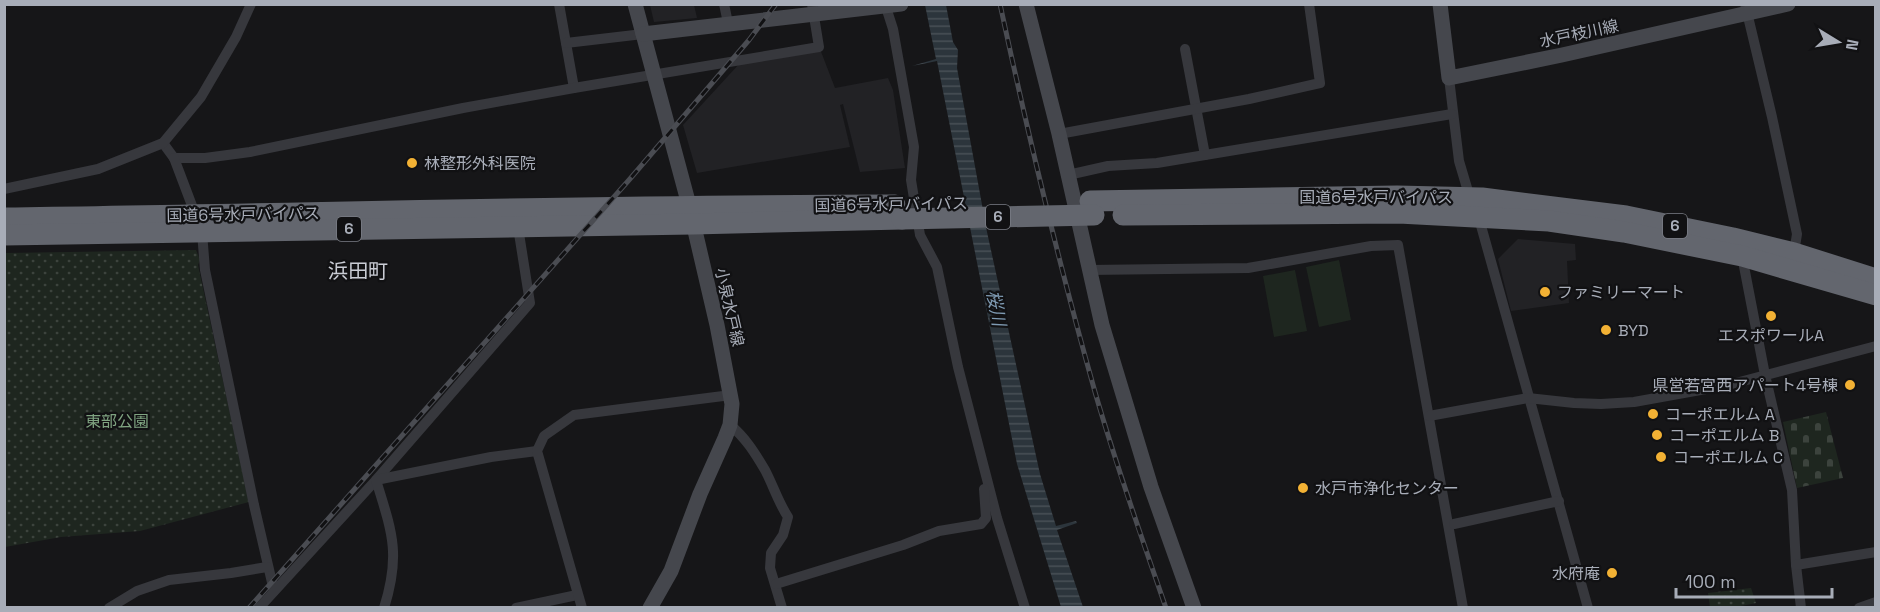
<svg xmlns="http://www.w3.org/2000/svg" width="1880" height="612" font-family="'Space Grotesk','Noto Sans JP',sans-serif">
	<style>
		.built { fill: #222225 }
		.grass { fill: #1e261f }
		.cemetery { fill: url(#cemetery-stones) }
		.park { fill: url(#park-dots) }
		.water { fill: url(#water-rules) }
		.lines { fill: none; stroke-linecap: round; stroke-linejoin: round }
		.street { stroke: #37383d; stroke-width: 10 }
		.secondary { stroke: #45474d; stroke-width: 15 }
		.highway { stroke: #63666e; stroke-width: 21 }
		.rail-casing { stroke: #4a4c52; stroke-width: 5 }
		.rail { stroke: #111113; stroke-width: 3; stroke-dasharray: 9; stroke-linecap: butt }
		.highway-bridge { stroke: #63666e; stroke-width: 21 }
		.poi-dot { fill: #f2b134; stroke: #111113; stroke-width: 2 }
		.labels { text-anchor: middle; stroke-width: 4.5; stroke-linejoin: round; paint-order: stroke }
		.shield { fill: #111113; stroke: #7b7e86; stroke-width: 1.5 }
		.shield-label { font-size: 15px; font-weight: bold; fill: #a8adb8 }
		.street-label { font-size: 16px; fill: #a8adb8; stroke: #111113 }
		.poi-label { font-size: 16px; fill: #a8adb8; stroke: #111113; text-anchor: start }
		.park-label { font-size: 16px; fill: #7fa381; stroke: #111113 }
		.water-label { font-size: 18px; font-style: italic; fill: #7f9bb3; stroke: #111113 }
		.quarter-label { font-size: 20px; fill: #c9ccd4; stroke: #111113 }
	</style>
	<defs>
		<pattern id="cemetery-stones" width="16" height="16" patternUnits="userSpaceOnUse" patternTransform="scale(1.5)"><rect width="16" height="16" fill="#1e261f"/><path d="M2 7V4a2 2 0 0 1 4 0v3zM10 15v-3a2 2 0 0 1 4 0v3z" fill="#3c433d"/></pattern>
		<pattern id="park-dots" width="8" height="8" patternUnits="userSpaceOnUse" patternTransform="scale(1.5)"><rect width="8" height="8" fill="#1e261f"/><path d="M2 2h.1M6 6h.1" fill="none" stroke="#3c433d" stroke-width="1.8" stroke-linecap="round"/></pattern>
		<pattern id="water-rules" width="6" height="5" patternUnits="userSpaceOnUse" patternTransform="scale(1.5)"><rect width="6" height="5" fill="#2c353c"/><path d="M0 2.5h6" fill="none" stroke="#485056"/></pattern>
	</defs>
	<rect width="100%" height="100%" fill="#161618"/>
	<g class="built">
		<path d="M650 5H694L697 18 654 22Z"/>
		<path d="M820 49 835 88 888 78 893 90 905 168 860 172 843 104 840 105 850 147 697 173 683 125 740 63Z"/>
		<path d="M1518 239 1575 244 1576 260 1567 261 1569 303 1511 311 1498 259Z"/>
	</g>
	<g class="grass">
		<path d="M1339 260 1351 320 1319 327 1306 267Z"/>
		<path d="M1295 270 1307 331 1274 337 1263 276Z"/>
	</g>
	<path class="cemetery" d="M1826 412 1843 478 1797 488 1783 422Z"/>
	<g class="park">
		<path d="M196 250 200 260 198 265 249 502 140 531 61 537 5 547V253Z"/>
		<path d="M1751 588 1756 603 1736 607H1710L1708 593Z"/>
	</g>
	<path class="water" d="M925 5H946L953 42 958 50 957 68 987 232 1040 474 1056 526 1076 521 1077 523 1057 530 1083 607H1061L1017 464 937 61 912 66 936 59Z"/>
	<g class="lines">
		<g class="street">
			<path d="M559 4 574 88"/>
			<path d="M724 4 728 23"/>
			<path d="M885 4 893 29 914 147 911 180 920 235 937 267 958 367 997 518 1025 608"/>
			<path d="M1745 4 1772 117 1797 234 1794 253"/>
			<path d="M566 43 643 34"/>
			<path d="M1185 49 1205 155"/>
			<path d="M1449 78 1459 161 1470 198"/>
			<path d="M1059 134 1249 99 1320 83 1309 4"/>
			<path d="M163 143 174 158H205L250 152 463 108 574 88 819 47 812 4"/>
			<path d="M174 158 202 232 205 270 254 505 274 591"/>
			<path d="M1068 175 1108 166 1157 163 1205 155 1452 114"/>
			<path d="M4 189 98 169 163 143 201 97 236 37 251 4"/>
			<path d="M1478 215 1588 608"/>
			<path d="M1742 256 1765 375 1792 490 1796 565 1801 608"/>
			<path d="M1088 270 1248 268 1371 246 1398 245 1463 608"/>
			<path d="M1429 416 1528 398 1574 403 1601 404 1634 402 1728 385 1876 346"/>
			<path d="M730 425C745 437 755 453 765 470 773 485 778 502 788 517L783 535 771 553 770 568 782 608"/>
			<path d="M1454 524 1559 501"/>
			<path d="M1796 565 1876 552"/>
			<path d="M776 584 903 545 939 531 981 524 986 518 984 489"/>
			<path d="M109 608 137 591 169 580 231 573 267 567"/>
			<path d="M259 608 376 480 530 303 518 227"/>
			<path d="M384 608C401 554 392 532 376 480L491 457 537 451"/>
			<path d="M516 608 577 595"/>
			<path d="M582 608 537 451 544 436 574 415 731 395"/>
			<path d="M1859 608 1876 602"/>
		</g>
		<g class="secondary">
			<path d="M635 4 689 205 717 325 732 404 730 425 725 438 700 494 671 571 650 608"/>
			<path d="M1026 4 1059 134 1102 325 1151 487 1194 608"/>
			<path d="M1440 4 1449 78 1562 55 1788 4"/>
			<path d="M643 34 901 4"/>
		</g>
		<g class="highway">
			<path d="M1090 201 1397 196 1482 198 1626 216 1733 238 1794 253 1876 279"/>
			<path d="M1123 215 1399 213 1549 221 1624 232 1742 256 1876 295"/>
			<path d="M4 218C301 214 598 205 895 205"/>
			<path d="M4 235 693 224 902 219"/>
		</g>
		<defs>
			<g id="rail">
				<path d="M1000 4C1028 135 1059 264 1095 392 1116 465 1141 536 1166 608"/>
				<path d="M249 608 629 180 749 40 776 4"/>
			</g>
		</defs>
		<use href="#rail" class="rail-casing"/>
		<use href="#rail" class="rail"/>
		<path class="highway-bridge" d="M902 219 1094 215"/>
	</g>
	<g class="poi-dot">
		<circle cx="412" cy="163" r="6"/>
		<circle cx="1545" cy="292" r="6"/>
		<circle cx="1771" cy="316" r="6"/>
		<circle cx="1606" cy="330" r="6"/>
		<circle cx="1850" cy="385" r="6"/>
		<circle cx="1653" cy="414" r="6"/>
		<circle cx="1657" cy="435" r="6"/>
		<circle cx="1661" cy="457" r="6"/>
		<circle cx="1303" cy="488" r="6"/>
		<circle cx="1612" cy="573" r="6"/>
	</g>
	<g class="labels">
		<g class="shield">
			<rect x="986" y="205" width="24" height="24" rx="4.5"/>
			<rect x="1663" y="214" width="24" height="24" rx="4.5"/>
			<rect x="337" y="217" width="24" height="24" rx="4.5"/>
		</g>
		<g class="shield-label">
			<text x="998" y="222">6</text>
			<text x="1675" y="231">6</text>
			<text x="349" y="234">6</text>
		</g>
		<g class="street-label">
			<text transform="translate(1579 33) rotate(-12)" y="6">水戸枝川線</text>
			<text x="1376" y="203">国道6号水戸バイパス</text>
			<text transform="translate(891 204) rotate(-1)" y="6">国道6号水戸バイパス</text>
			<text transform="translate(243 214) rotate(-1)" y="6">国道6号水戸バイパス</text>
			<text transform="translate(730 307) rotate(77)" y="6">小泉水戸線</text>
		</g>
		<g class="poi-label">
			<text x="424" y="169">林整形外科医院</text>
			<text x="1557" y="298">ファミリーマート</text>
			<text x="1618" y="336">BYD</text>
			<text x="1771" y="341" text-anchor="middle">エスポワールA</text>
			<text x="1838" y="391" text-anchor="end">県営若宮西アパート4号棟</text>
			<text x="1665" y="420">コーポエルム A</text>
			<text x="1669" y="441">コーポエルム B</text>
			<text x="1673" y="463">コーポエルム C</text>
			<text x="1315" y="494">水戸市浄化センター</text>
			<text x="1600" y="579" text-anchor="end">水府庵</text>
		</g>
		<g class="park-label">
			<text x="117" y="427">東部公園</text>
		</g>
		<g class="water-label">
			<text transform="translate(996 308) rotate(79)" y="6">桜川</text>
		</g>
		<g class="quarter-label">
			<text x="358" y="278">浜田町</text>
		</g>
	</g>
	<rect width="1880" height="612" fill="none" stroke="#a8adb8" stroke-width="12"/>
	<g transform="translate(1838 42) rotate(101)" stroke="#111113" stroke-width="4.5" paint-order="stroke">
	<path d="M0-4.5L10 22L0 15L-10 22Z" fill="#a8adb8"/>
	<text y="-9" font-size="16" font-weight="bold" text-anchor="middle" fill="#a8adb8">N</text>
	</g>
	<path d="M1676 588v9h156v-9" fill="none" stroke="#a8adb8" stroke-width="3"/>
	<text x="1685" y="588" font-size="18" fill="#a8adb8" stroke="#111113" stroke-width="4.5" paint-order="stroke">100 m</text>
</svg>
